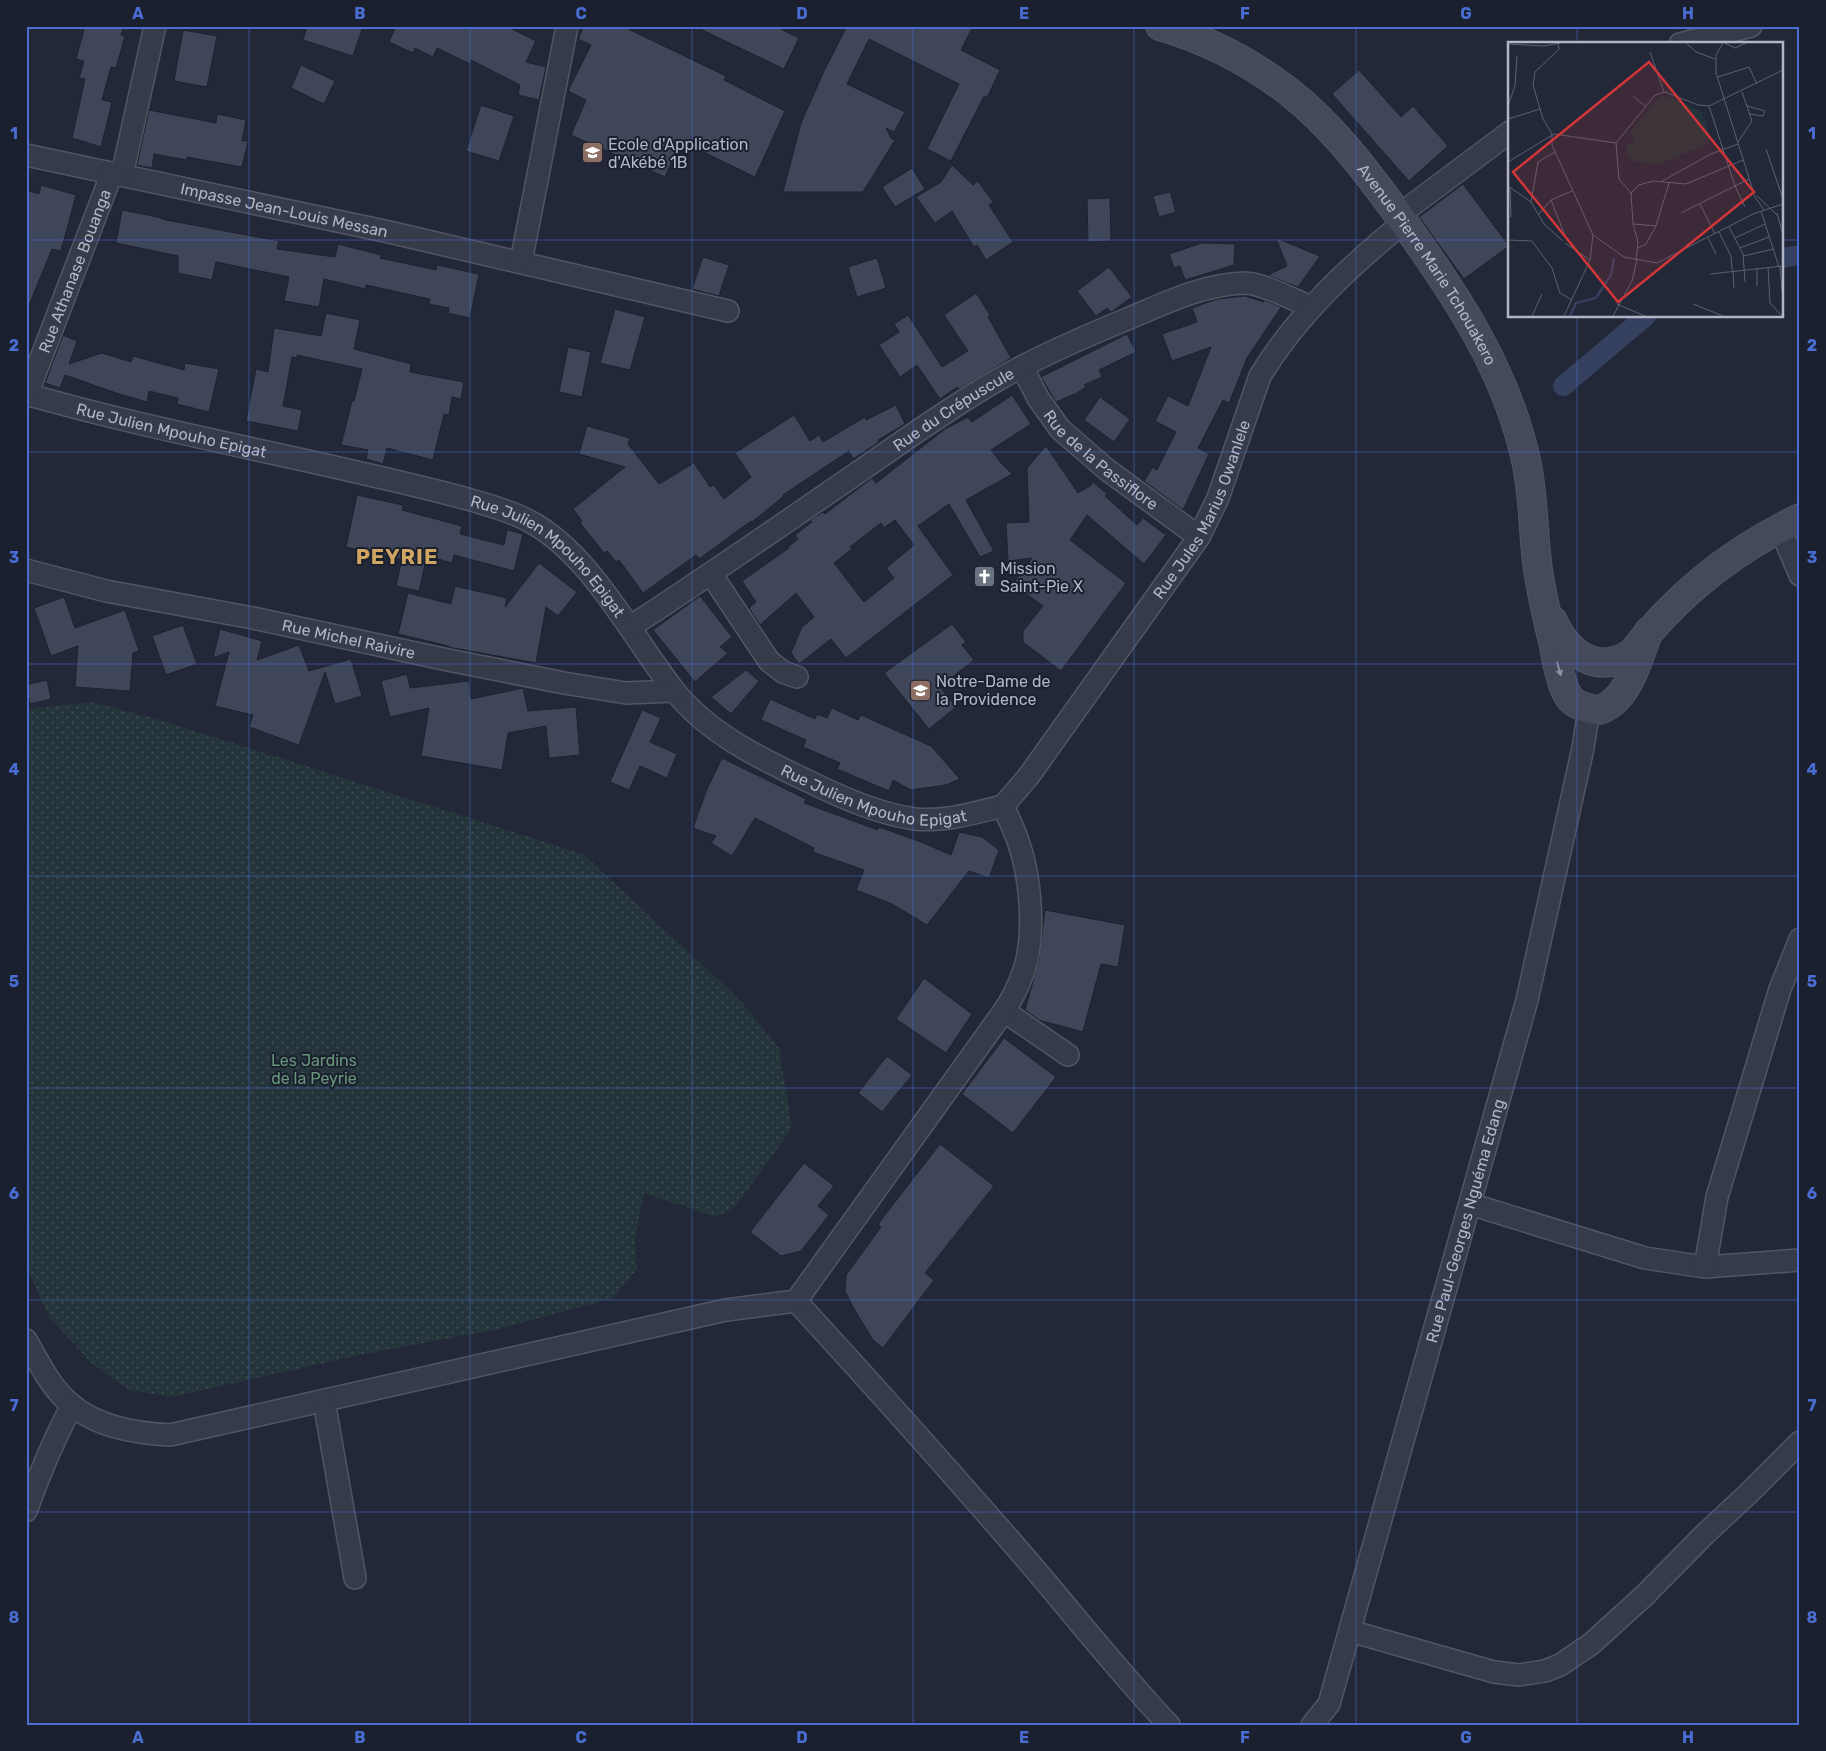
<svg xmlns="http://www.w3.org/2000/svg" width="1826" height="1751" font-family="Rubik,sans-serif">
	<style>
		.park { fill: url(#park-dots) }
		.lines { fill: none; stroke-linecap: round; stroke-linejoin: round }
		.canal { stroke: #364160; stroke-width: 20 }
		.building { fill: #3f4659; stroke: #1d2230; fill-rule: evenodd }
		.minor-casing { stroke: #515564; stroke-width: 24 }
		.secondary-casing { stroke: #515564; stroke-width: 30 }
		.minor { stroke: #363b4a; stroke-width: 21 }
		.secondary { stroke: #44495c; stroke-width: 28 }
		.oneway { fill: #8b8fa1 }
		.grid { fill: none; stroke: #496dd3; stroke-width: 1; stroke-opacity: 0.55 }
		.labels { text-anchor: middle; stroke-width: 4; stroke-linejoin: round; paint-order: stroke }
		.poi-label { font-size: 16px; fill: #b1b5c6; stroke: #1b202e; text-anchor: start }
		.street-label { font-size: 16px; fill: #b1b5c6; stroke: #1b202e }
		.park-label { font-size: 16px; fill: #69967b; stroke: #1b202e }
		.district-label { font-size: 21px; font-weight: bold; letter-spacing: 1px; fill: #d0a562; stroke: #1b202e }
		.inset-river { fill: none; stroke: #364160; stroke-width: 2.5 }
		.inset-road { fill: none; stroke: #5c6071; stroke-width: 1 }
		.view { fill: #d23638; fill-opacity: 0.15; stroke: #d23638; stroke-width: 2.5 }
		.inset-edge { fill: none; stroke: #b1b5c6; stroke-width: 2.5 }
		.neatline { fill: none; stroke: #496dd3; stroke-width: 2 }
		.grid-label { font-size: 16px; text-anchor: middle; font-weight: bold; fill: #496dd3 }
	</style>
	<defs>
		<pattern id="park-dots" width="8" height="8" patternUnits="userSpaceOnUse" patternTransform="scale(1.25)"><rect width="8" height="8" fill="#24343a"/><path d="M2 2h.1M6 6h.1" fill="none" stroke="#414f55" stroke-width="1.8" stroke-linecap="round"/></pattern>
	</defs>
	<rect width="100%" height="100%" fill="#232839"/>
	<path class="park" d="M93 702 170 723 583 854 740 1000 779 1048 792 1128 736 1206 717 1217 644 1193 635 1239 637 1269 613 1298 499 1329 364 1354 172 1397 129 1390 90 1362 49 1317 26 1266V712L37 708Z"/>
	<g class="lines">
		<g class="canal">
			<path d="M1782 258 1800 255"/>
			<path d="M1563 386 1646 316"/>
		</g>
	</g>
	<g class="building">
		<path d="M85 26H124L121 35 125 36 116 68 111 67 102 100 112 102 101 147 72 138 85 79 79 78 84 61 76 59Z"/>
		<path d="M307 26H363L353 56 303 40Z"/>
		<path d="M396 26H506L536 41 526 62 546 67 539 100 518 95 520 85 471 60 470 64 437 48 433 57 415 48 413 53 389 42Z"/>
		<path d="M584 26H622L726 76 724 80 785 111 755 177 689 145 687 149 679 145 665 177 571 135 586 100 568 91 591 45 578 39Z"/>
		<path d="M694 26H775L799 38 784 69Z"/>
		<path d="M843 26H973L961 50 1000 70 987 98 984 96 951 161 927 149 959 84 869 39 847 84 905 112 894 132 886 128 891 138 895 140 863 192H783L801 123 824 71 846 28Z"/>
		<path d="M183 30 217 36 207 87 174 81Z"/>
		<path d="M301 65 335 81 324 104 291 88Z"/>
		<path d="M1359 70 1401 117 1413 106 1448 146 1409 181 1332 94Z"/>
		<path d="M481 105 514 116 499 161 466 151Z"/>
		<path d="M149 110 216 123 217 114 246 120 242 141H248L242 167 187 157V160L154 154 152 168 137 165Z"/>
		<path d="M952 165 973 185 978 181 993 202 989 205 1013 242 986 260 977 245 974 247 952 211 935 223 916 197 941 182Z"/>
		<path d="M912 168 925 189 895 207 882 187Z"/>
		<path d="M1463 184 1509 246 1464 279 1419 217Z"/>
		<path d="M41 185 76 195 61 251 52 249 27 310 26 190 39 194Z"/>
		<path d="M1170 192 1176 212 1159 217 1153 196Z"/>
		<path d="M1110 198 1111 241 1088 242 1087 199Z"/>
		<path d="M122 210 162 218 161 219 279 241 277 249 335 257 338 244 381 255 380 258 436 270 437 265 479 274 470 318 448 313 449 308 429 304 430 299 366 285 365 289 324 279 319 307 284 301 289 277 216 262 212 280 178 273V256L116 243Z"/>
		<path d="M1276 238 1320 256 1298 287 1269 276 1270 274 1287 266Z"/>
		<path d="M1202 243 1235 244 1234 265 1185 280 1180 266 1174 268 1169 254Z"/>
		<path d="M703 257 729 265 719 296 692 289Z"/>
		<path d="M877 258 886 288 857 297 848 267Z"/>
		<path d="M1109 267 1132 297 1113 311 1111 312 1107 308 1096 316 1077 291Z"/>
		<path d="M976 293 990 315 988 317 1011 358 959 389 957 387 940 399 917 365 900 377 879 345 899 332 894 324 908 315 942 367 968 351 944 315Z"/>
		<path d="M1245 296 1264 302V300L1281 307 1247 358 1229 403 1223 400 1198 448 1209 454 1183 510 1144 481 1153 467 1157 470 1176 432 1155 421 1168 396 1188 406 1211 347 1172 361 1162 334 1197 322 1192 308 1217 299Z"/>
		<path d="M615 309 645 317 630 370 600 363Z"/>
		<path d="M326 313 360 320 354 349 411 364 410 372 464 382 461 399 452 397 449 415 444 414 433 460 387 448 383 464 366 459 368 450 341 445 352 401H354L362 369 297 355V358L292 357 283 406 302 410 298 431 246 421 256 369 268 372 274 328 321 336Z"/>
		<path d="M1127 334 1136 352 1099 370 1102 377 1084 385 1086 387 1077 393 1056 402 1041 377Z"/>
		<path d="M63 335 77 341 69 364 102 353 131 362 133 356 184 370 185 363 219 369 209 412 177 404 178 398 149 391 147 402 119 394 65 375 60 388 45 383Z"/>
		<path d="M568 347 591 352 582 397 559 392Z"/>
		<path d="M1012 395 1031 424 991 450 1002 464 1012 474 966 500 994 551 980 557 949 504 918 526 953 575 846 658 831 639 799 664 791 653 802 627 814 617 796 593 760 625 749 608 756 602 742 581 789 548 788 547 798 539 795 535 812 522 810 520 823 512 825 514 872 478 876 483 945 429 968 417 972 422ZM895 520 914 545 886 568 894 578 864 602 834 563 852 549 850 547 881 523 884 528Z"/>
		<path d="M1100 397 1130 419 1114 442 1084 420Z"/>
		<path d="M896 405 905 424 878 440 879 442 853 459 849 451 783 495 784 496 752 522 751 521 699 559 696 555 643 593 619 560 616 562 607 551 604 553 580 523 582 521 573 509 625 467 579 454 587 426 630 438 628 444 659 484 694 463 710 487 714 485 724 499 751 477 735 453 794 415 810 441 819 435 823 442 865 417 866 420Z"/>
		<path d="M1046 446 1078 493 1090 486 1093 482 1107 494 1105 496 1137 525 1143 518 1166 535 1144 564 1087 515 1070 540 1126 583 1061 671 1023 642V631L1043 606 1013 584 1032 558 1008 561 1006 523 1029 522 1027 468Z"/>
		<path d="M357 495 403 505 402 510 462 526 460 534 504 545 507 530 523 534 514 571 454 555 452 563 427 556 419 591 396 586 402 559 346 547Z"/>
		<path d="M539 563 577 592 558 616 546 607 536 663 448 647 449 646 398 634 408 593 451 604 455 586 507 598 505 607Z"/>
		<path d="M700 596 732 637 720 647 728 653 695 682 653 630Z"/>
		<path d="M64 597 75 628 125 610 139 651 133 653 130 691 75 687 78 646 51 656 34 608Z"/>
		<path d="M952 624 966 642 962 645 974 660 940 687 956 707 929 729 884 673Z"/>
		<path d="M183 625 197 664 166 675 152 636Z"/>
		<path d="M220 629 262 641 257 660 299 645 309 671 351 659 362 696 335 704 325 672 299 745 249 727 253 715 215 706 229 652 213 658Z"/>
		<path d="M746 670 759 681 731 714 711 697Z"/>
		<path d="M407 674 410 688 469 681 471 699 523 688 528 711 576 707 580 755 549 758 546 726 508 733 502 770 421 756 429 708 390 717 381 681Z"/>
		<path d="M47 680 51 699 30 704 26 685Z"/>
		<path d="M770 699 815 719 817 714 827 718 832 708 858 720 861 715 931 746 960 779 946 785 911 790 893 780 889 791 837 769 840 763 803 747 806 740 761 720Z"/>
		<path d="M642 710 661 718 650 742 677 754 667 778 640 766 629 790 610 782Z"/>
		<path d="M722 758 806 799 804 803 878 830 879 827 921 842 951 855 959 832 982 837 999 850 989 878 969 871 927 925 892 904 856 890 864 870 813 852 814 848 755 818 732 856 711 843 716 836 693 828 707 789Z"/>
		<path d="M1045 910 1125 925 1118 967 1101 964 1083 1032 1039 1020 1025 1010 1039 960Z"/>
		<path d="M924 978 972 1014 946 1053 896 1019Z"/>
		<path d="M1004 1038 1056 1077 1013 1133 962 1094Z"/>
		<path d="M887 1056 912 1075 882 1112 858 1093Z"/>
		<path d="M940 1144 994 1186 925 1273 934 1280 883 1348 873 1340 853 1307 845 1291 846 1275 881 1227 878 1224Z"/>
		<path d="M804 1163 834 1186 818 1206 829 1215 801 1251 781 1256 750 1232Z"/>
	</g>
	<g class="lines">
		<defs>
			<g id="minor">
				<path d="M1680 44 1751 26"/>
				<path id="s1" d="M26 155 389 232 728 311"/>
				<path d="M122 175 155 26"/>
				<path d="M1399 215 1510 132"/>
				<path d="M521 262 567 26"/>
				<path id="s2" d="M1022 367 1038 398 1060 429 1106 469 1199 537"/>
				<path id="s3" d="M26 394C134 425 243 446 352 471 392 480 432 489 471 500 491 506 511 511 529 521 590 553 631 635 673 689 707 733 761 759 810 782 843 798 879 814 915 819 946 822 974 813 1003 806"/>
				<path id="s4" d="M26 397 112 173"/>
				<path d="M1780 528 1800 575"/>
				<path id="s5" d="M26 570 106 591 253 618 443 659 564 683 626 693 674 691"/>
				<path d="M711 574 769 661 783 672 797 677"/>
				<path id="s6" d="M630 627C704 579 777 528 850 478 898 445 944 411 994 382 1035 358 1081 338 1125 320 1163 304 1203 284 1245 283 1262 283 1294 300 1311 307"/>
				<path id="s7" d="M1003 806 1028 777 1199 537 1218 498 1260 376C1297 315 1349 267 1404 222"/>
				<path d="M1004 1011 1068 1055"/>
				<path d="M1470 1204 1645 1258 1705 1267 1800 1260"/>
				<path d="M1705 1267 1717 1197 1780 989 1800 939"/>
				<path d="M796 1301C865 1376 933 1452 1001 1530 1058 1594 1110 1663 1169 1725"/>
				<path d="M26 1340C37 1359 48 1382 64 1398 91 1426 133 1433 170 1435L726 1310 796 1301 1004 1011C1012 999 1018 987 1023 973 1036 937 1031 877 1018 841 1014 829 1008 817 1003 806"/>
				<path d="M324 1401 355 1578"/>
				<path d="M26 1511C39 1475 54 1439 72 1405"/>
				<path d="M1350 1631 1494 1672 1519 1675 1545 1671 1560 1665 1591 1644 1644 1596 1705 1534 1749 1493 1800 1442"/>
				<path id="s8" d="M1312 1725 1329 1704 1527 1000 1583 748 1589 709"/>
			</g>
			<g id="secondary">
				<path id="s9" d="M1160 26C1205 39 1250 62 1288 91 1333 126 1367 172 1400 217 1455 293 1508 372 1527 465 1534 500 1533 535 1538 570 1542 596 1548 621 1554 646 1556 658 1562 688 1569 697 1574 705 1590 710 1599 710 1603 709 1608 706 1612 703 1631 689 1640 653 1649 631"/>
				<path d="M1553 621C1568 654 1597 676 1632 653 1677 594 1733 550 1800 518"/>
			</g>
		</defs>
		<use href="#minor" class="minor-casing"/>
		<use href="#secondary" class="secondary-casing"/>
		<use href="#minor" class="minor"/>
		<use href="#secondary" class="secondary"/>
	</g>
	<defs><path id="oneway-solid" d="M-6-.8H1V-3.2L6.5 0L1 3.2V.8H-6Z" transform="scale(1.25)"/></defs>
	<use class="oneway" href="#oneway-solid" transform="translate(1559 669) rotate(75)"/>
	<path class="grid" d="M249 26V1725M470 26V1725M692 26V1725M913 26V1725M1134 26V1725M1356 26V1725M1577 26V44M26 240H1510M1782 240H1800M1577 316V1725M26 452H1800M26 664H1800M26 876H1800M26 1088H1800M26 1300H1800M26 1512H1800"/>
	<defs>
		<symbol id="school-square" viewBox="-11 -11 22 22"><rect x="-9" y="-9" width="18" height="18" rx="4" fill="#8d6e63" stroke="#1b202e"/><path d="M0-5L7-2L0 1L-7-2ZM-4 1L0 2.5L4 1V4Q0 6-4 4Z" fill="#fff"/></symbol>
		<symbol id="church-square" viewBox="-11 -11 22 22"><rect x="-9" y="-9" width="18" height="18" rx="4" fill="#6b7280" stroke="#1b202e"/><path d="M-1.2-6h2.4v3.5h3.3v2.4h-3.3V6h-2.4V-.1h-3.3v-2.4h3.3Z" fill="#fff"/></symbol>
	</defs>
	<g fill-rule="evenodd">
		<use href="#school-square" x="580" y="140" width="25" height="25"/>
		<use href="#church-square" x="972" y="564" width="25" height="25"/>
		<use href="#school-square" x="908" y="678" width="25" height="25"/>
	</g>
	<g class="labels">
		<g class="poi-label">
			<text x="608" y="150">Ecole d'Application<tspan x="608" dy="18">d'Akébé 1B</tspan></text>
			<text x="1000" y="574">Mission<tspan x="1000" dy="18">Saint-Pie X</tspan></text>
			<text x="936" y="687">Notre-Dame de<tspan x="936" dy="18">la Providence</tspan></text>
		</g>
		<g class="street-label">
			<text dy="6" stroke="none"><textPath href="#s1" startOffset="264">Impasse Jean-Louis Messan</textPath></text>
			<text dy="6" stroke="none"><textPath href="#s9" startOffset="368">Avenue Pierre Marie Tchouakero</textPath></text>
			<text dy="6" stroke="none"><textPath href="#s4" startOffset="135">Rue Athanase Bouanga</textPath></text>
			<text dy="6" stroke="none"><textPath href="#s6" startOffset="390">Rue du Crépuscule</textPath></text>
			<text dy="6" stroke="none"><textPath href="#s3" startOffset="150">Rue Julien Mpouho Epigat</textPath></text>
			<text dy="6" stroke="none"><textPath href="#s2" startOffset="124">Rue de la Passiflore</textPath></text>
			<text dy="6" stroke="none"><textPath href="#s7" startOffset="359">Rue Jules Marius Owanlele</textPath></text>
			<text dy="6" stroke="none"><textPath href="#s3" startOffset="555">Rue Julien Mpouho Epigat</textPath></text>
			<text dy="6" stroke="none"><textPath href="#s5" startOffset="330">Rue Michel Raivire</textPath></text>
			<text dy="6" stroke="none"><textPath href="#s3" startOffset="976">Rue Julien Mpouho Epigat</textPath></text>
			<text dy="6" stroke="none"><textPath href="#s8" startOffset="529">Rue Paul-Georges Nguéma Edang</textPath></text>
		</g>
		<g class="park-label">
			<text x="314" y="1066">Les Jardins<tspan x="314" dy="18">de la Peyrie</tspan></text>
		</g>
		<g class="district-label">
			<text x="397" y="564">PEYRIE</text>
		</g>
	</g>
	<g transform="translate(1508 42)">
		<rect width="275" height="275" fill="#232839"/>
		<path d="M153 54 163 55 194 70 203 96 197 103 151 122 125 119 119 114V103L126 100 122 90Z" fill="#24343a"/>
		<path class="inset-river" d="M62 274 68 261 88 256 103 233 106 216"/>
		<path class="inset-road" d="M215 1 208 13V31L247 155 256 168M217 1 227 6 238 1M0 2 36 4 52 1M50 2 51 7 27 30 25 43 35 77 44 92V103L85 193M179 2 188 10 207 17M142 10 156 50M210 35 241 25 249 42M125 54 138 65M0 64 7 44 9 14M201 64 227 144M239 64 257 69 255 74 242 72M0 77 32 67M230 100 244 79 234 50M258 107 275 157M0 120 46 92 108 101M154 139 203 112 230 102M0 144 23 160 36 182 55 199M227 144 237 165M2 146 3 175M123 151 111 137 108 101 147 53 157 50 190 63 201 64 275 28M123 151 131 143 145 139 178 142 235 118M123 151 125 182 130 200 128 218M249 154 269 173M43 158 58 196M23 160 30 120 47 110M192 162 207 192M253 169 271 225M173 171 241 137M269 171 275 193M31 172 43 158 64 149M125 182 148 184M221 185 235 212 237 240M211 190 223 214 224 228M200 196 208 212M227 196 257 182M0 198 24 199 44 226 52 251 64 258M57 201 82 218M130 206 138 202 148 184 161 141M232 206 261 195M235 214 266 207M260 225 262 261 274 274M272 225 275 259M249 226V244M225 228 226 246M202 232 275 224M109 262 137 274M185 262 215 274M24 274 34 252M56 274 82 218 85 193 116 215 149 221 245 172 275 162M105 274 124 239 129 218"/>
		<path class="view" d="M141 20 246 150 110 260 5 130Z"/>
		<rect width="275" height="275" class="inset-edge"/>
	</g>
	<rect width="1826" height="1751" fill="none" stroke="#1b202e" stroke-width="55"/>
	<rect x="28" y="28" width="1770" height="1696" class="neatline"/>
	<g class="grid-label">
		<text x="138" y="19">A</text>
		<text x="360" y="19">B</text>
		<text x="581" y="19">C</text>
		<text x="802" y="19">D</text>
		<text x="1024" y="19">E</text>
		<text x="1245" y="19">F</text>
		<text x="1466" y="19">G</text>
		<text x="1688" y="19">H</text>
		<text x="14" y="139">1</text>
		<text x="1812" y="139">1</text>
		<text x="14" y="351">2</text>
		<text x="1812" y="351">2</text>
		<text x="14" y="563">3</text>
		<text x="1812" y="563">3</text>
		<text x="14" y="775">4</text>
		<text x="1812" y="775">4</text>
		<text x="14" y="987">5</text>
		<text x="1812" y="987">5</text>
		<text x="14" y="1199">6</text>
		<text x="1812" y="1199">6</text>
		<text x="14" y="1411">7</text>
		<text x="1812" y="1411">7</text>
		<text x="14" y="1623">8</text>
		<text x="1812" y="1623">8</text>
		<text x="138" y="1743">A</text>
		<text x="360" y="1743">B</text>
		<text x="581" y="1743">C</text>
		<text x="802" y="1743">D</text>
		<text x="1024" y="1743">E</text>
		<text x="1245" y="1743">F</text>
		<text x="1466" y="1743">G</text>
		<text x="1688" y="1743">H</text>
	</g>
</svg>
